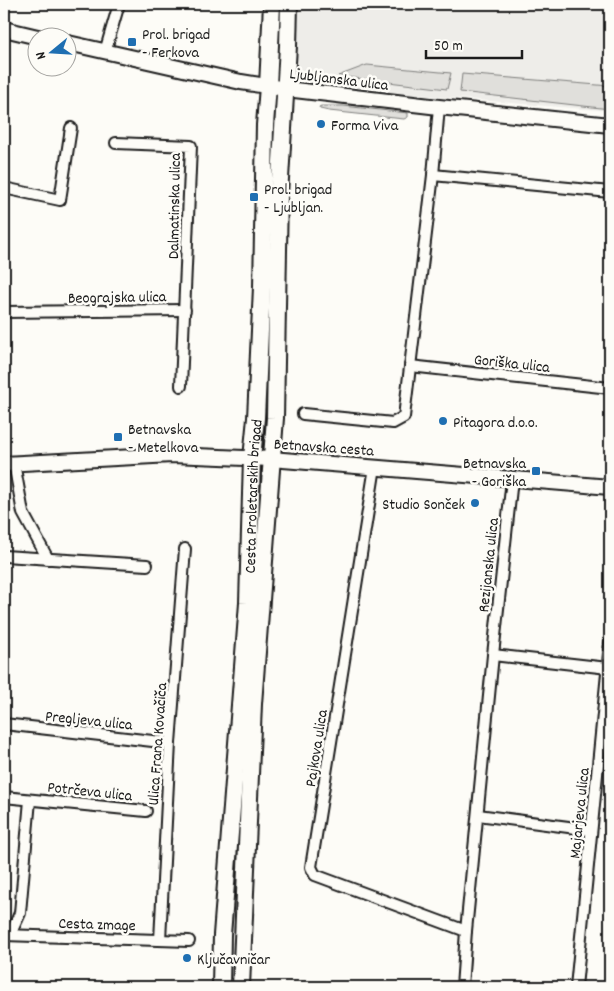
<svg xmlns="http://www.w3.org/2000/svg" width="614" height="991" font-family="Dekko,sans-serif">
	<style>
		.built { fill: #eeede9 }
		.green { fill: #e0dfdb; stroke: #7e7e7c }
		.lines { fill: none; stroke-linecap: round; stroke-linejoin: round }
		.street-casing { stroke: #1c1c1c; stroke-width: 14 }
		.secondary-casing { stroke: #1c1c1c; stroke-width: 18 }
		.primary-casing { stroke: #1c1c1c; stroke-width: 20 }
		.street { stroke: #fdfcf7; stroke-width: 10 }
		.secondary { stroke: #fdfcf7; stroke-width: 14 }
		.primary { stroke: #fdfcf7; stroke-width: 16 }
		.poi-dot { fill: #1f6fb2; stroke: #fdfcf7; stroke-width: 2 }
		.labels { text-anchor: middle; stroke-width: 5; stroke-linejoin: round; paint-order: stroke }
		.poi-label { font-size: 16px; fill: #1c1c1c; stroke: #fdfcf7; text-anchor: start }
		.street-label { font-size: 16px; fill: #1c1c1c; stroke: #fdfcf7 }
	</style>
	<rect width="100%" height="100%" fill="#fdfcf7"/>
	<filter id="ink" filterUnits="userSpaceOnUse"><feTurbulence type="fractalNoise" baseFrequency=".02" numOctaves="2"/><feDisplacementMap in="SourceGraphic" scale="10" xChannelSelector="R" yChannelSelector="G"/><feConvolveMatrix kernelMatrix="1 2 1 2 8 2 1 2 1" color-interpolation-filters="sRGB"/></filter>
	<g filter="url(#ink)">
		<path class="built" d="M295 4H610V111L291 85Z"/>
		<g class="green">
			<path d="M367 65 451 73 447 89 338 76Z"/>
			<path d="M462 74 610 86V109L460 92Z"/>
			<path d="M321 106H343L408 113V117L404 119 329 111 320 109 319 107Z"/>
		</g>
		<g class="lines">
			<defs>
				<g id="street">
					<path d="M105 52 119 4"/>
					<path d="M116 143 191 146 181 386"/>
					<path d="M433 175 439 107"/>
					<path d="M4 188 60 200 71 128"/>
					<path d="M4 312 185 310"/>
					<path d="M410 366 610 388"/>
					<path d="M303 414 393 423 404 417 433 175 610 192"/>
					<path d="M14 463 23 513 48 559"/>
					<path d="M375 467 311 867 315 875 466 931"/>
					<path d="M4 556 147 565"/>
					<path d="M493 655 608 668"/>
					<path d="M4 724 170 743"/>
					<path d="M4 797 146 811"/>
					<path d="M478 815 591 830"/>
					<path d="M4 935 189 941"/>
					<path d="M10 935 20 913 30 800"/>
					<path d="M160 940 170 743 185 549"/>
					<path d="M462 987 466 931 493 655 512 479"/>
					<path d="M576 987 610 643"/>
				</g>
				<g id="secondary">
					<path d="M4 29 42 38"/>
					<path d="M68 43 241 82 286 89 439 107 610 125"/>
					<path d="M4 464 172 455 271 459 610 487"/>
				</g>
				<g id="primary">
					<path id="s1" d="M221 987 222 935 248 603 252 458 256 418 262 287 265 125 268 86 272 4"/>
					<path d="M241 987 253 704 275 418 279 195 288 46 289 4"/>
				</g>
			</defs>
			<use href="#street" class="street-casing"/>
			<use href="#secondary" class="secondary-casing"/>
			<use href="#primary" class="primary-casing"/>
			<use href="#street" class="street"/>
			<use href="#secondary" class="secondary"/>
			<use href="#primary" class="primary"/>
		</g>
	</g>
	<g class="poi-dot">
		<rect x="127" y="37" width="10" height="10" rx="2.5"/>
		<circle cx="321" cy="124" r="5"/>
		<rect x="249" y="192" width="10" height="10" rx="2.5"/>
		<circle cx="443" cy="421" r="5"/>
		<rect x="113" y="432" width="10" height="10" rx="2.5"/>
		<rect x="531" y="466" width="10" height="10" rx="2.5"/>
		<circle cx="475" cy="503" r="5"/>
		<circle cx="187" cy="958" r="5"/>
	</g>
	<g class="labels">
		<g class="poi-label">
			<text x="142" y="39">Prol. brigad<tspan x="142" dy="18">- Ferkova</tspan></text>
			<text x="331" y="130">Forma Viva</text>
			<text x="264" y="194">Prol. brigad<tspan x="264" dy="18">- Ljubljan.</tspan></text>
			<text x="453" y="427">Pitagora d.o.o.</text>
			<text x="128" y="434">Betnavska<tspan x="128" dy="18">- Metelkova</tspan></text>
			<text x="526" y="468" text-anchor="end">Betnavska<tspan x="526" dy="18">- Goriška</tspan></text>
			<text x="465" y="509" text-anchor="end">Studio Sonček</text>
			<text x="197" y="964">Ključavničar</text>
		</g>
		<g class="street-label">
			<text transform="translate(339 78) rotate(7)" y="6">Ljubljanska ulica</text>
			<text transform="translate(173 206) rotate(-89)" y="6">Dalmatinska ulica</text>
			<text transform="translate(117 296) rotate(-1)" y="6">Beograjska ulica</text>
			<text transform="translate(512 362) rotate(6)" y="6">Goriška ulica</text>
			<text transform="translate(324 446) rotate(4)" y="6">Betnavska cesta</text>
			<text dy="6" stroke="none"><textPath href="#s1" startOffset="492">Cesta Proletarskih brigad</textPath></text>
			<text transform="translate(487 565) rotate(-84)" y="6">Rezijanska ulica</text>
			<text transform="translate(89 719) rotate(6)" y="6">Pregljeva ulica</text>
			<text transform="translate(156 744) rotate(-86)" y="6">Ulica Frana Kovačiča</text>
			<text transform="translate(315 748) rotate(-81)" y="6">Pajkova ulica</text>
			<text transform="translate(90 790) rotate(6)" y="6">Potrčeva ulica</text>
			<text transform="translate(578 813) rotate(-84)" y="6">Majarjeva ulica</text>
			<text transform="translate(97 923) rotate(2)" y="6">Cesta zmage</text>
		</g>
	</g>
	<rect width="614" height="991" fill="none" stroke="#fdfcf7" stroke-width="20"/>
	<rect x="10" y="10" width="594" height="971" fill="none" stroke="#1c1c1c" stroke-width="2" filter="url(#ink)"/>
	<g transform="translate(52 52) rotate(252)"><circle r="24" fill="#fdfcf7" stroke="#a3a29f"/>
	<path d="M0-4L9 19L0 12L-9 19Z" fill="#1f6fb2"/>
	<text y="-8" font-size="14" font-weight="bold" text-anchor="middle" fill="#1c1c1c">N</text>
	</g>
	<path d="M426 50v8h96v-8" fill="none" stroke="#1c1c1c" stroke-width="2.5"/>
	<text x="434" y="50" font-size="15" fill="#1c1c1c" stroke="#fdfcf7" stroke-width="4" paint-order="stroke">50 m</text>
</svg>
